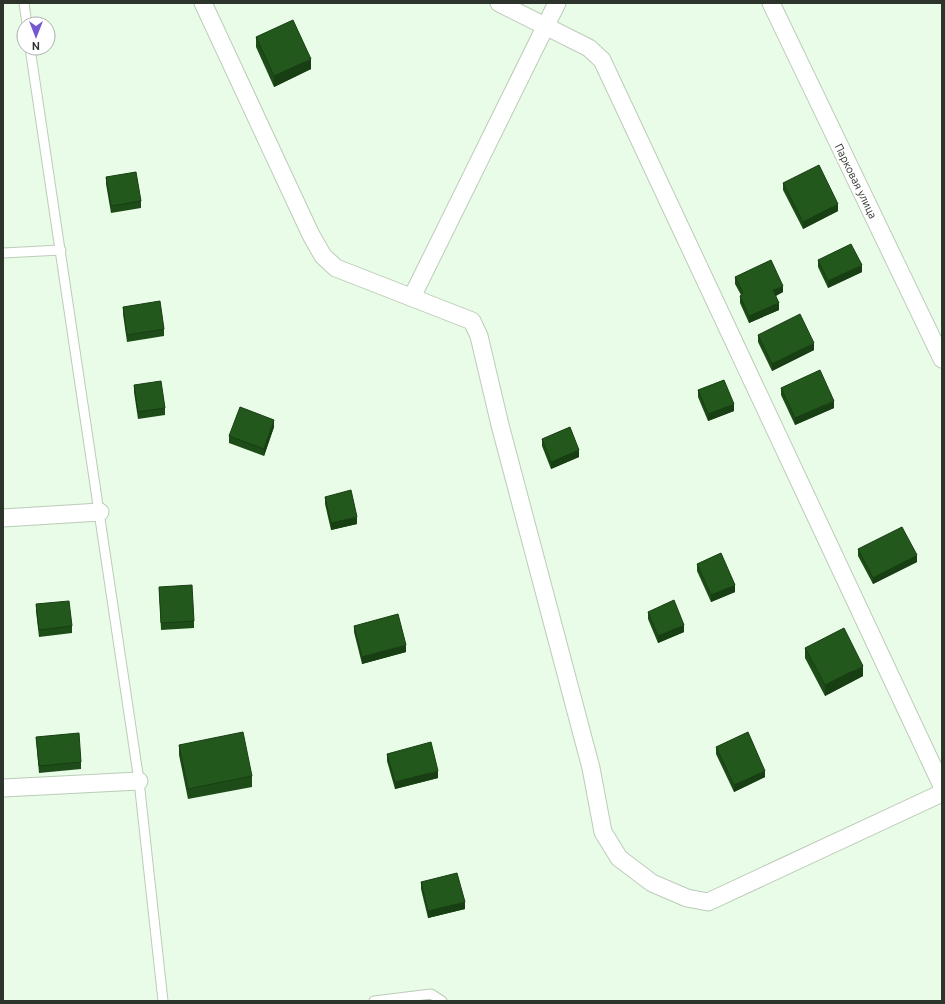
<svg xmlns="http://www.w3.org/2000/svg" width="945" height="1004" font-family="Ubuntu,sans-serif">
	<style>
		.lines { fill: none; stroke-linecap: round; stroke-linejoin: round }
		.service-casing { stroke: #bbccb8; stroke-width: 11 }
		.minor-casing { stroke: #bbccb8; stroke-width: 19 }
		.service { stroke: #fff; stroke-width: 9 }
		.minor { stroke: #fff; stroke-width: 17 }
		.wall { fill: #1e4c18 }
		.shaded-wall { fill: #183e14 }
		.building { fill: #23581c; stroke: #183e14 }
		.labels { text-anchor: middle; stroke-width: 4; stroke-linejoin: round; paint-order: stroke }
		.street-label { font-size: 11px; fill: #2d342c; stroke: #fff }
	</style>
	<rect width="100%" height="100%" fill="#e9fce7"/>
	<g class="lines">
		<defs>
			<g id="service">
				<path d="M24 3 27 24"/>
				<path d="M30 48 139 781 163 1001"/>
				<path d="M3 253 61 250"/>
				<path d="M374 1001 431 994 442 1001"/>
			</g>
			<g id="minor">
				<path d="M203 3 311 235 323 256 336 268 472 321 479 336 500 425 591 768 603 832 619 858 652 883 687 898 708 902 942 793"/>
				<path d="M499 3 589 48 602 60 942 786"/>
				<path d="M771 3 942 359"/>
				<path d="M412 297 557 3"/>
				<path d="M3 518 100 512"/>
				<path d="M3 788 139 781"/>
			</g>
		</defs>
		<use href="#service" class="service-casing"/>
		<use href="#minor" class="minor-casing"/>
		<use href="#service" class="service"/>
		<use href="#minor" class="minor"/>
	</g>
	<g class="wall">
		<path d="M256 37 311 69 274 87 256 47Z"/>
		<path d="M106 177 141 201V208L111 213 106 184Z"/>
		<path d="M783 183 838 211 803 229 783 190Z"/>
		<path d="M818 260 862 272 828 288 818 267Z"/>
		<path d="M735 277 783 292 776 296 779 310 749 323 740 303V296L741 295 735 284Z"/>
		<path d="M123 307 164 329V336L127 342 123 314Z"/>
		<path d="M758 335 814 350 772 371 758 342Z"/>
		<path d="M134 385 165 408V415L138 419 134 392Z"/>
		<path d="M781 388 834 408 795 425 781 395Z"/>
		<path d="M698 390 734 411 708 421 698 397Z"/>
		<path d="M274 427 264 456 229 443V436Z"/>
		<path d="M542 439 579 457 551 469 542 446Z"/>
		<path d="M325 497 357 524 331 530 325 504Z"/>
		<path d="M858 549 917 562 873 584 858 556Z"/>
		<path d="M697 564 735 592 711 602 697 571Z"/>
		<path d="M159 587 194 621V628L161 630Z"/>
		<path d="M36 604 72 626V633L39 637 36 611Z"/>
		<path d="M648 612 684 632 658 643 648 619Z"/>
		<path d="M354 626 406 652 362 664 354 632Z"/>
		<path d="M805 648 863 676 825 696 805 658Z"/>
		<path d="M942 711V721L941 719V712Z"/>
		<path d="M36 737 81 762V769L39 773Z"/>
		<path d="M179 745 252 776V787L188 799 179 755Z"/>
		<path d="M716 747 765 777 734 792 716 754Z"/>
		<path d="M387 754 438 778 395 789 387 761Z"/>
		<path d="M421 882 465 909 428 918 421 889Z"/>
	</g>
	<g class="shaded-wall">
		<path d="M311 59V69L274 87V76Z"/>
		<path d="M838 204V211L803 229V222Z"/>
		<path d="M862 265V272L828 288V281Z"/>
		<path d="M783 286V292L773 297V290Z"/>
		<path d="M779 303V310L749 323V316Z"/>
		<path d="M814 343V350L772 371V364Z"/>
		<path d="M834 401V408L795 425V418Z"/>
		<path d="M734 404V411L708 421V414Z"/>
		<path d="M274 420V427L264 456V449Z"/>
		<path d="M579 450V457L551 469V462Z"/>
		<path d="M357 517V524L331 530V523Z"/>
		<path d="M917 555V562L873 584V578Z"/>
		<path d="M735 585V592L711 602V595Z"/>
		<path d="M684 625V632L658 643V636Z"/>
		<path d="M406 645V652L362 664V657Z"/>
		<path d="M863 666V676L825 696V685Z"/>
		<path d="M438 771V778L395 789V782Z"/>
		<path d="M765 771V777L734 792V785Z"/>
		<path d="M465 902V909L428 918V911Z"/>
	</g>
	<g class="building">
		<path d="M293 20 311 59 274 76 256 37Z"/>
		<path d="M819 165 838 204 803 222 783 183Z"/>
		<path d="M136 172 141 201 111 206 106 177Z"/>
		<path d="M851 244 862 265 828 281 818 260Z"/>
		<path d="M771 260 783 286 773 290 779 303 749 316 740 296 743 293 735 277Z"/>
		<path d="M160 301 164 329 127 335 123 307Z"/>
		<path d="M800 314 814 343 772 364 758 335Z"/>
		<path d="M820 370 834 401 795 418 781 388Z"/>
		<path d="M724 380 734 404 708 414 698 390Z"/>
		<path d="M161 381 165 408 138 412 134 385Z"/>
		<path d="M240 407 274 420 264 449 229 436Z"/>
		<path d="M570 427 579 450 551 462 542 439Z"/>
		<path d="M351 490 357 517 331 523 325 497Z"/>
		<path d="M902 527 917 555 873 578 858 549Z"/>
		<path d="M721 553 735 585 711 595 697 564Z"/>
		<path d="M192 585 194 621 161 623 159 587Z"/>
		<path d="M674 600 684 625 658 636 648 612Z"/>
		<path d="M69 601 72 626 39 630 36 604Z"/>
		<path d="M398 614 406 645 362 657 354 626Z"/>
		<path d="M844 628 863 666 825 685 805 648Z"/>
		<path d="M243 732 252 776 188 789 179 745Z"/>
		<path d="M748 732 765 771 734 785 716 747Z"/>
		<path d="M79 733 81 762 39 766 36 737Z"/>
		<path d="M431 742 438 771 395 782 387 754Z"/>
		<path d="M457 873 465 902 428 911 421 882Z"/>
	</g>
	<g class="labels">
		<g class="street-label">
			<text transform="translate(856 181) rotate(64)" y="4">Парковая улица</text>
		</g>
	</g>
	<rect width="945" height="1004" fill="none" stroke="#2d342c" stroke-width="8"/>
	<g transform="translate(36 36) rotate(180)"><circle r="19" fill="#ffffff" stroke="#abaeab"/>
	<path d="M0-3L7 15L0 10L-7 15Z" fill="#7557d1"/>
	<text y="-6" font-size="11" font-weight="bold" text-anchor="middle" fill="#2d342c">N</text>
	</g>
</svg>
